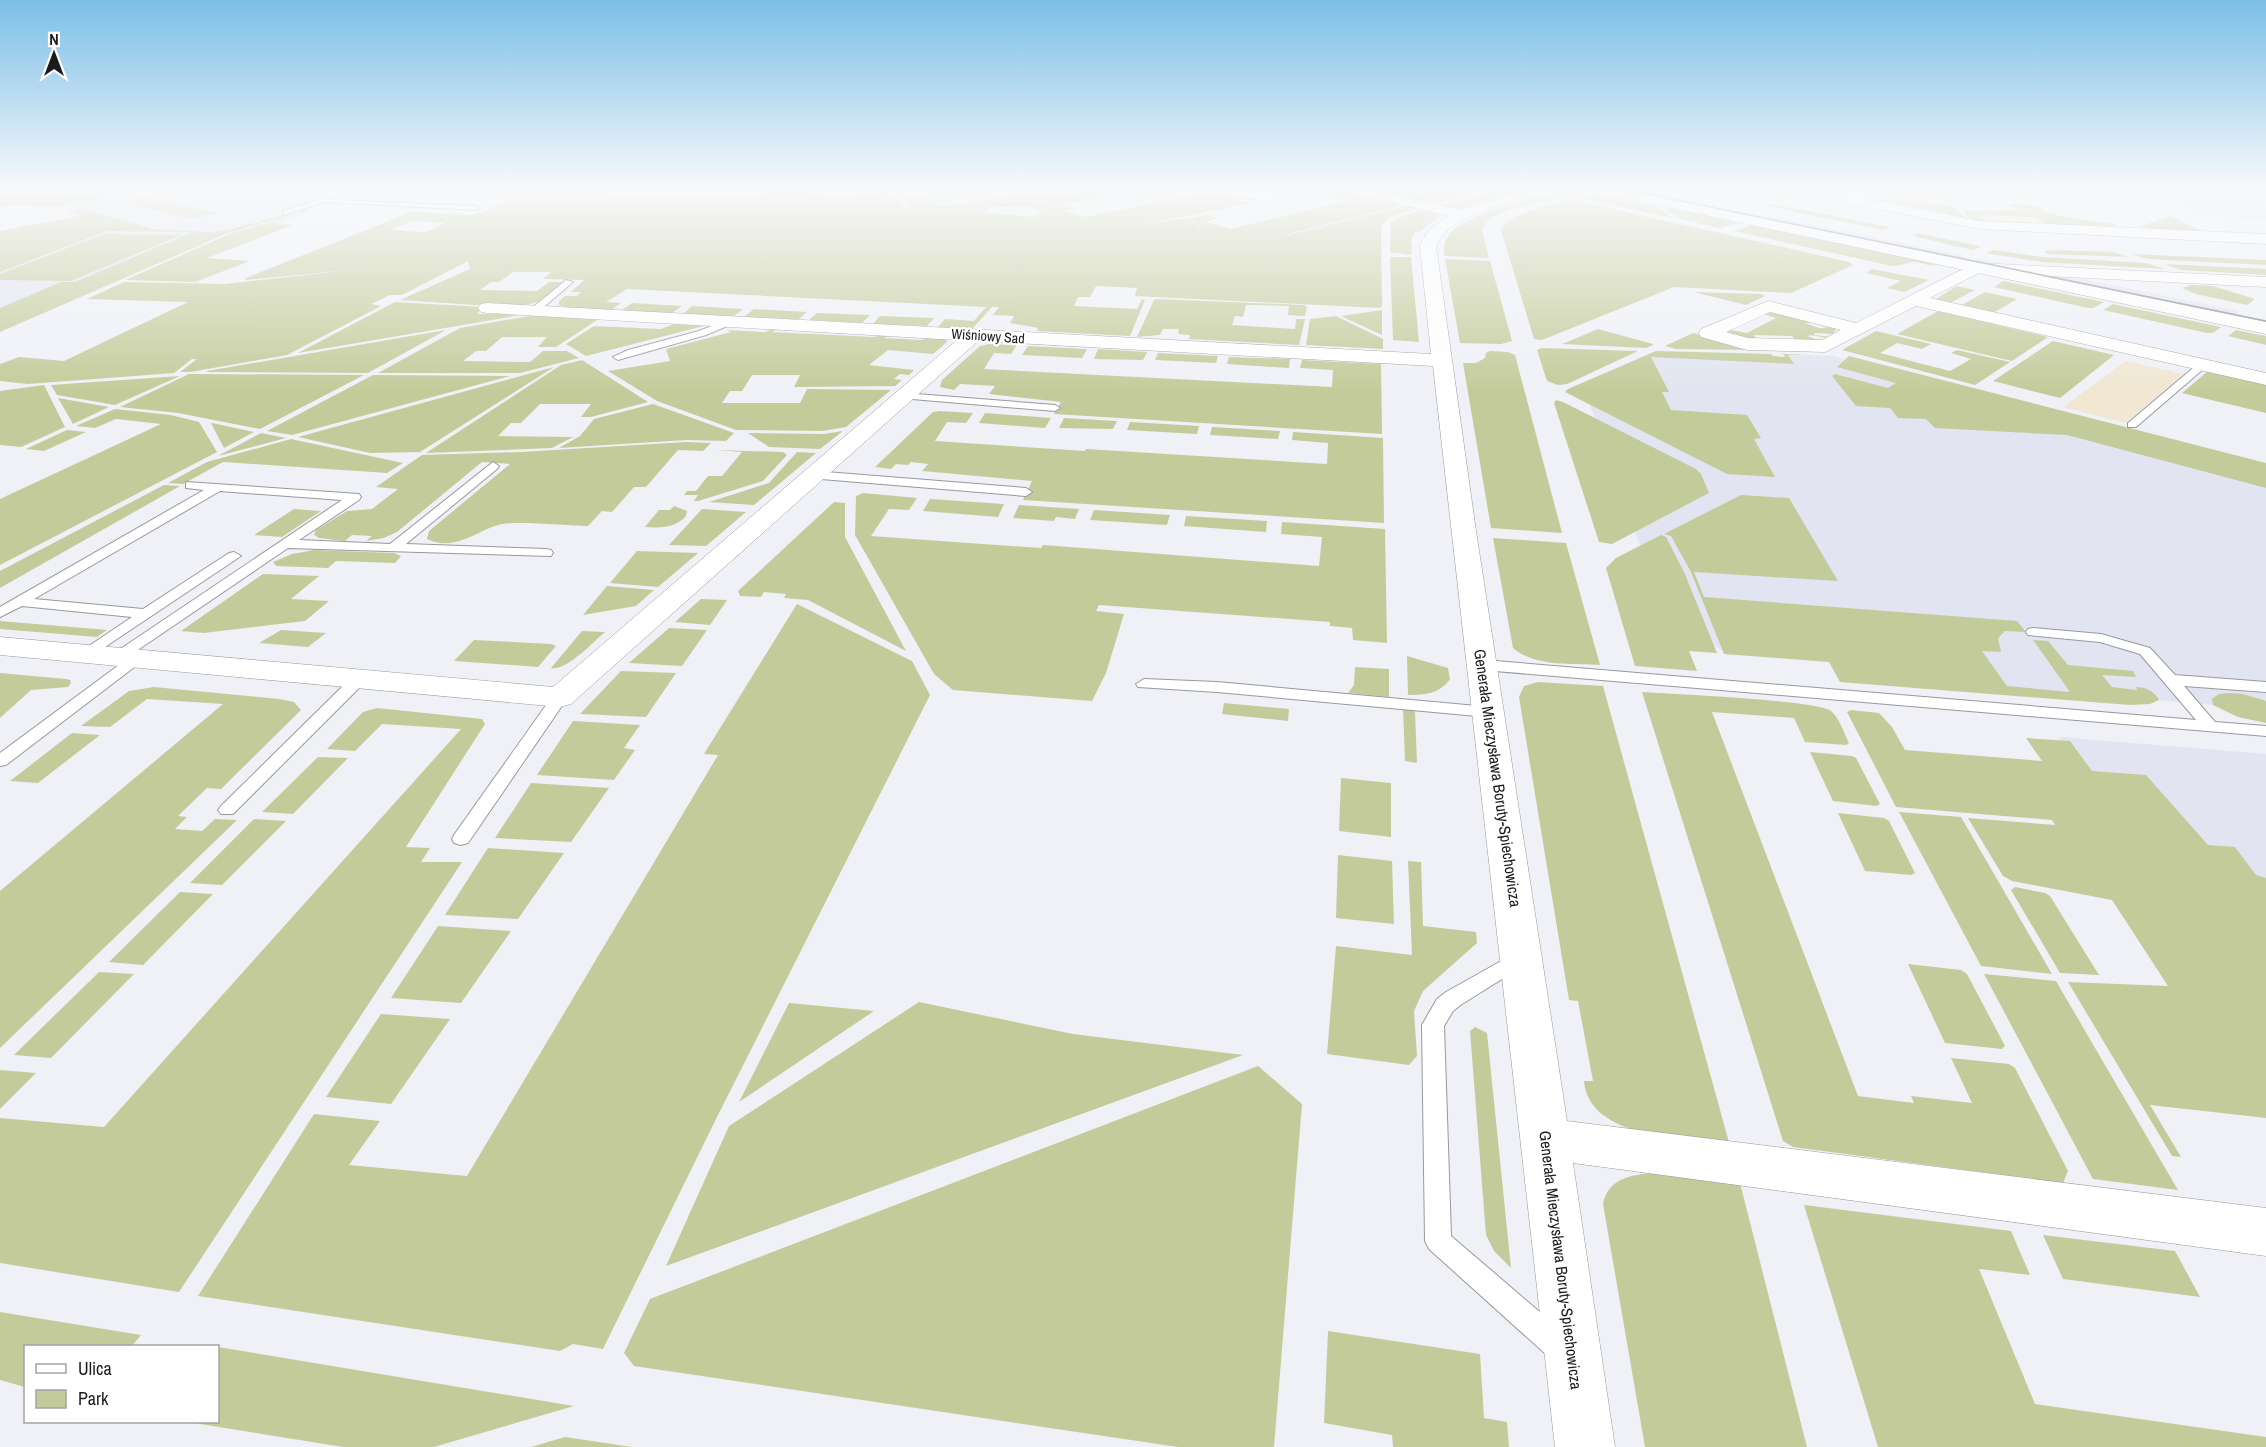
<svg xmlns="http://www.w3.org/2000/svg" width="2266" height="1447" font-family="'Archivo Narrow',sans-serif">
	<style>
		.industrial { fill: #f1e7d2 }
		.built { fill: #e2e4f1 }
		.green { fill: #c4cb9a; fill-rule: evenodd }
		.lines { fill: none; stroke-linecap: round; stroke-linejoin: round }
		.service-casing { stroke: #98999e; stroke-width: 2 }
		.minor-casing { stroke: #98999e; stroke-width: 1 }
		.tertiary-casing { stroke: #98999e; stroke-width: 1 }
		.primary-casing { stroke: #98999e; stroke-width: 1 }
		.service { fill: #fff; fill-rule: evenodd }
		.minor { fill: #fff; fill-rule: evenodd }
		.tertiary { fill: #fff; fill-rule: evenodd }
		.primary { fill: #fff; fill-rule: evenodd }
		.tram { stroke: #898a8e; stroke-width: 1.5 }
		.labels { text-anchor: middle; stroke-width: 4.5; stroke-linejoin: round; paint-order: stroke }
		.far-street-label { font-size: 14px; fill: #1b1b1d; stroke: #fff }
		.street-label { font-size: 16px; fill: #1b1b1d; stroke: #fff }
	</style>
	<rect width="100%" height="100%" fill="#f0f1f7"/>
	<g class="industrial">
		<path d="M1977 215 2035 217 2049 227 1982 223Z"/>
		<path d="M2126 361 2184 374 2125 423 2063 407Z"/>
	</g>
	<g class="built">
		<path d="M60 190H299L311 198 300 208 285 212 292 213 221 234 0 329V231L80 216 24 195Z"/>
		<path d="M536 190H737L739 197 509 200Z"/>
		<path d="M1623 190H1644L1962 255 1953 260Z"/>
		<path d="M2121 190H2266V220L2197 216 2160 196Z"/>
		<path d="M1977 258 2240 311 2233 317 1968 263 1978 261Z"/>
		<path d="M1784 354 1835 356 1869 368 2266 472V715L2213 705 2159 700 1860 676 1839 661 1727 653 1666 619 1587 396 1653 356 1790 363Z"/>
		<path d="M2059 737 2266 754V1024Z"/>
	</g>
	<g class="green">
		<path d="M0 190H119L126 194 56 207 12 205 0 207Z"/>
		<path d="M769 190H800L812 194 820 193 835 198 889 190 897 199 861 204 898 200 906 208H910L902 199 930 194 939 197 926 200 944 207 1032 190H1135L1036 210 1034 207 991 206 986 213 1036 217 1040 210 1066 205 1076 208 1065 211 1085 217 1207 192 1201 190H1220L1263 201C1248 204 1238 195 1228 197L1251 203 1140 225 1188 218 1203 230 1191 218 1206 215 1219 218 1206 222 1230 229 1347 201 1323 195 1311 197 1300 195C1334 181 1372 196 1407 204L1284 235H1288L1410 205 1419 208 1389 217 1381 226 1382 306 1380 308 1135 296 1137 288 1096 286 1090 297H1078L1074 306 1137 309 1142 299 1145 300 1130 336 1037 331 1038 328 1010 323 1014 316 993 315 999 307H992L972 329 938 327 945 319 974 321 986 307 627 289 606 302 621 303 611 310 566 307 559 305V301L565 296H577L581 292H571L584 280 543 279 551 272H513L499 282H491L480 290 537 291 549 282H564C556 288 547 298 537 302 516 311 428 301 400 300L470 269 468 261 402 295H390L371 304 381 306 287 355 190 372H180L197 359H192L174 373 28 384 0 381V364L19 357 64 361 188 302 87 299 124 282 225 284 359 269 246 280V278L411 212 474 215 509 200 757 197ZM412 221 446 223 425 232 390 230Z"/>
		<path d="M1372 190H1489L1434 204Z"/>
		<path d="M1501 190H1527L1461 208 1435 207Z"/>
		<path d="M1596 194 1657 207 1673 218 1582 198Z"/>
		<path d="M1550 195 1557 197C1537 203 1489 209 1482 230L1489 258 1444 256C1444 250 1444 243 1447 238 1461 213 1524 202 1550 195Z"/>
		<path d="M141 197 218 213 189 219 122 201Z"/>
		<path d="M1572 200 1849 262 1853 265 1791 293 1674 287 1542 340 1534 339 1501 230C1507 212 1554 205 1572 200Z"/>
		<path d="M1871 200 1920 201 1953 207 1968 219 1941 215 1939 212 1922 208 1923 211 1912 209 1910 206 1887 202V204Z"/>
		<path d="M2016 203 2044 208 2040 210 2057 214 2055 215 2119 225 2105 227 2045 224 2035 217 1979 215 1984 220 1982 222 1974 221 1962 211 2020 210 2006 206Z"/>
		<path d="M1773 204 1889 227V228L1883 230 1766 206Z"/>
		<path d="M1672 207 1742 222 1720 228 1680 219 1665 209Z"/>
		<path d="M81 208 153 229 211 232 228 230 294 212 295 214 228 233 0 332V308L61 282H75L193 232 107 231 0 272V231L80 216 67 211Z"/>
		<path d="M308 208 302 214 272 223 293 225 207 258 250 261 195 282 125 280 232 233 299 214 300 211Z"/>
		<path d="M1428 208 1438 213 1439 217 1419 232H1415L1410 242H1412L1411 255 1390 252 1391 223 1400 217Z"/>
		<path d="M2171 216 2207 234 2139 227Z"/>
		<path d="M1755 224 1939 264C1929 268 1923 262 1913 262 1906 263 1900 266 1892 266L1734 231Z"/>
		<path d="M1918 233 1979 246 1980 247 1973 250 1912 236Z"/>
		<path d="M104 234 181 235 71 281 0 280V274Z"/>
		<path d="M1994 250 2042 257 2146 263 2165 269 2041 262 1986 253Z"/>
		<path d="M2056 250 2113 252 2129 257 2047 254 2044 251Z"/>
		<path d="M2131 254 2266 260V265L2147 259Z"/>
		<path d="M1390 257H1411L1419 342 1393 340Z"/>
		<path d="M1445 259 1490 261 1512 341 1501 344 1460 343Z"/>
		<path d="M2164 264 2266 269V275L2181 270Z"/>
		<path d="M1872 269 1929 280 1904 292 1887 288 1901 281 1866 273Z"/>
		<path d="M2003 281 2104 302 2093 308H2088L1994 287Z"/>
		<path d="M2192 285 2213 286 2255 299 2247 305 2196 294 2182 288Z"/>
		<path d="M1957 286 1975 290 1948 304 1936 299Z"/>
		<path d="M1693 292 1761 294 1765 296 1746 305Z"/>
		<path d="M1985 292 2017 299 1993 313 1960 306Z"/>
		<path d="M1157 299 1304 305 1307 307 1305 316 1288 315 1289 306 1246 305 1243 317 1235 316 1232 325 1295 329 1296 319H1305L1299 345 1189 339 1190 335 1178 334 1179 329H1163L1160 335 1137 337 1154 300Z"/>
		<path d="M395 302 483 307 477 314H494L499 311 533 313 298 353Z"/>
		<path d="M632 303 682 306 672 313 622 310Z"/>
		<path d="M2113 304 2221 327 2213 333H2207L2103 310Z"/>
		<path d="M692 306 743 309 734 316 683 314Z"/>
		<path d="M754 309 807 312 798 320 744 317Z"/>
		<path d="M1382 310V335L1341 316Z"/>
		<path d="M1938 311 2048 337 2012 361 1897 334Z"/>
		<path d="M1775 312 1818 322 1805 323 1819 328 1837 327 1833 334 1814 333 1815 335 1832 337C1823 340 1815 333 1807 336L1821 341 1797 342 1792 336 1754 335 1757 340 1727 333 1730 330 1747 333 1776 318 1763 314Z"/>
		<path d="M817 313 870 315 862 323 809 320Z"/>
		<path d="M541 314 595 316 597 320 556 347H538L547 337H502L486 351H476L463 361 530 362 543 351H567L579 358 520 373H378L460 328Z"/>
		<path d="M880 316 934 318 927 326 873 324Z"/>
		<path d="M1336 316 1383 339V349L1306 345 1310 319Z"/>
		<path d="M674 324 704 326 586 356 566 344 594 326 661 329Z"/>
		<path d="M779 326H788L772 332 873 337 896 332 884 338 922 340 931 336 946 339 947 342 933 354 888 350 869 365 914 370 909 375 900 374 894 379 902 380 895 386 794 387 800 375H752L742 391H730L722 403H800L807 389 891 390 846 427 823 431 736 430 657 401 608 371 670 361 666 349 731 332 727 330 765 332Z"/>
		<path d="M1598 329 1653 344V345L1646 348 1562 344Z"/>
		<path d="M446 330 368 373 206 372 207 371Z"/>
		<path d="M2236 330 2266 336V345L2228 336Z"/>
		<path d="M1876 331 1931 344 1922 349 1897 343 1880 353 1950 371 1971 359 1951 353 1957 350 2010 362 1975 385 1842 350Z"/>
		<path d="M1693 333 1748 347 1751 350 1676 349 1665 346Z"/>
		<path d="M2053 341 2114 355 2060 398 1993 381Z"/>
		<path d="M989 344 1017 345 1011 354 994 353 984 369 1332 387 1333 370 1300 368 1302 360 1381 364 1382 434 1054 414 1061 402 989 394 995 386 960 384 954 390 940 387 942 380 980 346Z"/>
		<path d="M1028 346 1087 349 1082 358 1022 355Z"/>
		<path d="M1541 348 1638 351 1567 384 1558 385 1547 381 1537 350Z"/>
		<path d="M1098 349 1147 352 1143 360 1094 359Z"/>
		<path d="M1490 351 1508 352 1515 355 1562 533 1491 528 1463 363H1476L1485 358 1486 353Z"/>
		<path d="M1656 351 1771 354 1773 356 1785 357 1783 354 1807 355H1788L1794 364 1651 357 1669 392H1662L1671 410 1747 415 1761 438 1754 439 1775 477 1727 474 1565 392 1568 389Z"/>
		<path d="M1158 353 1218 356 1216 363 1155 360Z"/>
		<path d="M1849 356 2266 463V488L2067 435 1935 428 1926 419 1898 418 1890 408 1856 406 1832 376 1835 374 1888 388 1896 383 1837 367Z"/>
		<path d="M1229 357 1290 359 1289 368 1227 364Z"/>
		<path d="M582 360 648 402 591 417H581L591 404H540L521 423H511L498 436 573 437 552 448 426 453 561 365Z"/>
		<path d="M554 367 420 452 370 453 298 437Z"/>
		<path d="M2208 371 2266 384V413L2182 393Z"/>
		<path d="M189 374 364 375 260 429 178 413 120 407Z"/>
		<path d="M373 375 510 376 292 435 267 431Z"/>
		<path d="M180 376 115 405 57 395 51 385Z"/>
		<path d="M44 385 65 427 21 447 0 445V391Z"/>
		<path d="M58 398 109 407 73 424Z"/>
		<path d="M1556 400 1563 402 1696 469 1701 474 1709 493 1612 544 1599 542 1554 403Z"/>
		<path d="M653 404 734 433 726 441 687 440 559 448 580 436 594 419Z"/>
		<path d="M115 409 171 415 199 422 217 452 0 565V499L161 424 116 419 95 428 76 426Z"/>
		<path d="M939 411 973 413 966 423 947 422 935 441 1085 451 1086 449 1327 464 1328 443 1292 440 1293 432 1383 438 1384 523 1023 500 1032 481 922 471 928 464 911 462 908 465 896 464 891 469 875 467 933 412Z"/>
		<path d="M985 413 1051 418 1045 428 979 423Z"/>
		<path d="M1064 418 1117 421 1113 429 1059 428Z"/>
		<path d="M1130 422 1199 426 1197 434 1127 430Z"/>
		<path d="M211 423H212L254 432 224 448Z"/>
		<path d="M1212 427 1280 431 1278 439 1210 435Z"/>
		<path d="M67 430 86 432 44 451 26 449Z"/>
		<path d="M843 431 820 449 769 447 748 433 824 434Z"/>
		<path d="M261 433 286 438 218 456Z"/>
		<path d="M291 439 403 463 387 473 223 462 183 484 168 483 207 462Z"/>
		<path d="M686 442 711 443 703 451 678 450 646 487H634L612 512 602 511 588 526C569 526 514 520 498 525 475 532 453 552 427 539L429 531 510 464 482 462 397 532 384 538 366 541 372 536 352 535 345 541 319 538 314 535 316 530 347 511 372 509 398 489 376 487 422 455 521 452Z"/>
		<path d="M717 450 783 452 787 455 763 481 698 501H694L698 495H684L687 491H696L708 476H722L742 452Z"/>
		<path d="M797 452 816 453 754 505 709 502 769 483Z"/>
		<path d="M164 485 180 486 0 588V571Z"/>
		<path d="M863 493 917 498 909 510 889 509 871 536 1041 548 1043 545 1319 566 1322 537 1281 534 1282 522 1385 529 1387 643 1353 640 1352 628 1330 626V622L1099 605 1096 611 1124 614 1106 673 1092 701 953 690 934 674 855 535 856 496Z"/>
		<path d="M1741 495 1789 498 1838 581 1694 572 1704 597 2017 621 2026 632 2005 631 1998 638 2001 652 1982 651 2007 686 2070 692 2033 640 2048 641 2068 665 2133 671 2136 677 2102 675 2112 687 2137 690 2136 687C2146 687 2154 691 2159 700L2150 704 2130 705 1840 682 1829 662 1724 654 1691 572 1671 536 1664 534Z"/>
		<path d="M930 499 1004 504 998 517 923 511Z"/>
		<path d="M834 502 845 503V537L906 651 808 600 784 598 786 594 764 592 761 597 740 596 738 591Z"/>
		<path d="M1019 505 1079 509 1075 519 1056 517 1054 521 1013 518Z"/>
		<path d="M674 506 687 511 686 516C675 528 661 528 645 527L659 510H670Z"/>
		<path d="M294 509 321 511 282 537 254 535Z"/>
		<path d="M702 509 746 512 706 546 669 545Z"/>
		<path d="M1094 510 1170 515 1167 525 1090 520Z"/>
		<path d="M1186 516 1267 521 1266 532 1184 526Z"/>
		<path d="M1661 535 1666 537 1684 572 1717 653 1689 651 1697 671 1635 666 1606 568 1616 558Z"/>
		<path d="M1493 538 1566 543 1600 665C1572 663 1535 667 1513 648Z"/>
		<path d="M314 550 394 553 401 556 395 563 336 561 328 568 276 566 273 562 292 554Z"/>
		<path d="M637 551 698 553 658 587 610 583Z"/>
		<path d="M263 574 319 576 291 599 329 601 305 621 204 633 181 631Z"/>
		<path d="M607 586 654 590 636 606 583 615Z"/>
		<path d="M701 599 727 600 710 625 675 622Z"/>
		<path d="M797 604 912 661 930 695 717 1117 603 1349 573 1344 560 1351 198 1296 314 1114 380 1121 349 1165 467 1176 718 755 704 754Z"/>
		<path d="M0 621 107 630 97 637 0 629Z"/>
		<path d="M669 628 707 630 682 666 629 663Z"/>
		<path d="M281 630 326 633 308 647 259 643Z"/>
		<path d="M582 631 605 632C593 642 567 671 551 668Z"/>
		<path d="M474 640 551 644 556 646 538 667 454 661Z"/>
		<path d="M1407 656 1448 668 1450 679C1440 694 1424 695 1408 695Z"/>
		<path d="M1355 667 1389 669V697L1348 693 1354 685Z"/>
		<path d="M621 671 676 673 646 717 580 714Z"/>
		<path d="M0 673 66 679 70 680 71 683 68 687 31 690 0 718Z"/>
		<path d="M1538 682 1603 686 1730 1146C1686 1139 1589 1139 1584 1081H1593L1578 1001 1569 1000 1519 697 1524 686Z"/>
		<path d="M154 687 279 699 294 702 301 710 221 789 207 788 178 816 187 817 175 829 202 831 215 819 237 820 0 1048V891L223 704 147 699 110 727 81 726 129 691Z"/>
		<path d="M1642 692C1670 694 1818 700 1831 711 1839 717 1844 733 1849 743L1846 745 1805 742 1794 718 1712 712 1858 1096 1914 1103 1911 1096 1972 1103 1951 1058 2009 1064 2015 1068 2068 1171 2063 1183 1793 1147 1783 1141Z"/>
		<path d="M2230 693 2243 694 2266 701V723L2238 717 2213 705 2212 699 2219 694Z"/>
		<path d="M1224 703 1289 709 1288 721 1222 714Z"/>
		<path d="M377 708 482 719 485 724 406 847 430 848 421 862H462L179 1292 0 1263V1118L104 1127 461 729 382 724 355 751 327 749 363 712Z"/>
		<path d="M1403 709 1415 711 1417 763 1405 761Z"/>
		<path d="M1851 710 1879 713 1892 727 1905 750 2042 761 2026 738 2070 741 2092 771 2146 775 2208 845 2235 847 2256 875 2266 878V1118L2150 1105 2181 1157 2172 1156 2068 982 2168 986 2112 900 2012 881 2003 876 1968 818 2055 825 2052 820 1896 807 1847 712Z"/>
		<path d="M573 721 640 725 624 748 635 750 614 780 537 775Z"/>
		<path d="M72 733 100 735 38 783 10 781Z"/>
		<path d="M1810 752 1852 756 1856 758 1880 804 1876 806 1833 801Z"/>
		<path d="M318 757 348 758 293 814 262 812Z"/>
		<path d="M1341 778 1391 783V837L1339 831Z"/>
		<path d="M531 783 609 788 571 842 495 838Z"/>
		<path d="M1899 812 1961 817 2052 974 1981 966Z"/>
		<path d="M1838 813 1884 818 1889 821 1915 873 1911 875 1865 871Z"/>
		<path d="M254 819 286 821 222 885 190 883Z"/>
		<path d="M488 848 564 853 518 919 445 915Z"/>
		<path d="M1338 855 1392 861 1394 924 1336 918Z"/>
		<path d="M1408 861 1421 862 1423 926 1476 932 1477 943 1423 991 1414 1011 1417 1056 1409 1065 1327 1054 1336 946 1412 955Z"/>
		<path d="M2015 887 2045 893 2050 896 2099 975 2060 973 2011 890Z"/>
		<path d="M180 892 213 894 143 965 109 962Z"/>
		<path d="M438 926 511 931 461 1003 391 998Z"/>
		<path d="M1908 964 1961 970 1967 974 2005 1046 2002 1049 1945 1043Z"/>
		<path d="M99 972 134 974 51 1058 14 1055Z"/>
		<path d="M1984 974 2056 981 2178 1190 2093 1179Z"/>
		<path d="M919 1002 1073 1034 1243 1055 666 1266 729 1126Z"/>
		<path d="M789 1003 874 1011 739 1102Z"/>
		<path d="M381 1014 450 1019 391 1104 326 1097Z"/>
		<path d="M1475 1027 1487 1033 1511 1268 1494 1251 1486 1235 1470 1031Z"/>
		<path d="M1258 1066 1302 1104 1274 1447H1178L634 1366 624 1353 650 1299Z"/>
		<path d="M0 1070 36 1073 0 1109Z"/>
		<path d="M1659 1173 1740 1183 1807 1447H1645L1603 1204C1608 1176 1636 1174 1659 1173Z"/>
		<path d="M1804 1205 2011 1231 2030 1275 1979 1269 2035 1404 2266 1437V1447H1878Z"/>
		<path d="M2043 1235 2175 1251 2200 1297 2063 1279Z"/>
		<path d="M0 1312 141 1335 132 1346H26L25 1387 0 1380Z"/>
		<path d="M1328 1331 1480 1354 1484 1418 1507 1422 1509 1447H1393L1392 1435 1324 1423Z"/>
		<path d="M218 1347 574 1406 434 1447H343L188 1422H218Z"/>
		<path d="M565 1437 632 1447H531Z"/>
	</g>
	<g class="lines">
		<defs>
			<g id="service">
				<path d="M301 190C311 189 323 197 334 200L476 206 480 208 476 210 326 202 283 215V211L319 200Z"/>
				<path d="M566 280 573 282 538 312H532V308Z"/>
				<path d="M729 319 734 322 732 324 706 335 618 360 613 357 628 350 699 331Z"/>
				<path d="M2199 363 2208 365 2136 427H2128V423Z"/>
				<path d="M904 393 1055 405 1060 408 1055 411 900 398 899 396Z"/>
				<path d="M493 462 499 466 497 469 406 544 546 549 551 550 553 553 551 556 288 548 123 660H113L110 657 113 654 342 500 220 491 34 599 143 609 229 553 234 552 241 556 90 657 85 659 77 654 132 617 22 606 0 617V607L204 490 186 488V482L359 494 361 497 359 500 299 540 390 544Z"/>
				<path d="M813 471 1026 488 1032 492 1026 496 809 478V472Z"/>
				<path d="M2033 628 2101 634 2150 648 2175 675 2266 682V692L2184 686 2215 722 2266 726V736L1483 670 1475 665 1483 660 2196 720 2140 654 2100 642 2028 635 2026 632 2028 629Z"/>
				<path d="M136 654 144 659 141 662 6 765 0 766V753L131 656Z"/>
				<path d="M359 674 367 679 365 682 233 814H221L218 810 221 806 353 676Z"/>
				<path d="M1144 679 1217 682 1488 707 1496 712 1488 717 1217 692 1138 687 1136 684Z"/>
				<path d="M560 692 568 697 468 843 461 845 454 843 452 839 454 835 554 694Z"/>
				<path d="M1519 951 1526 954 1529 959 1526 964 1462 1004 1453 1011 1444 1026 1451 1236 1569 1337 1573 1347 1569 1357 1559 1361 1549 1357 1429 1249 1425 1241 1422 1025 1437 999 1446 992Z"/>
			</g>
			<g id="minor">
				<path d="M1227 190C1240 189 1254 193 1267 192 1281 191 1293 189 1307 190L1305 193 1265 201 1229 193Z"/>
				<path d="M1353 190H1375L1460 210 1532 190H1555L1553 193C1518 202 1451 210 1436 246L1476 531 1567 1121 2266 1208V1256L1573 1163 1615 1447H1555L1433 366 978 341 571 704 560 707 0 655V637L553 687 957 340 487 313 481 312 478 308 481 304 487 303 1431 354 1420 246 1428 231 1448 216 1355 193Z"/>
				<path d="M1860 190H1879L1862 198 1980 221 2266 234V244L1980 229 1846 203 1839 199 1841 196Z"/>
				<path d="M1975 263 1983 268 1981 272 1930 298 2266 373V385L1916 306 1825 352 1747 350 1701 337 1699 333 1701 329 1768 301 1856 323ZM1770 312 1841 330 1822 340 1748 338 1726 332Z"/>
			</g>
			<path id="tertiary" d="M1975 263 2266 277V287L1969 272 1967 268Z"/>
			<path id="primary" d="M1599 190H1624L2266 322V334L1606 194Z"/>
		</defs>
		<use href="#service" class="service-casing"/>
		<use href="#minor" class="minor-casing"/>
		<use href="#tertiary" class="tertiary-casing"/>
		<use href="#primary" class="primary-casing"/>
		<use href="#service" class="service"/>
		<use href="#minor" class="minor"/>
		<use href="#tertiary" class="tertiary"/>
		<use href="#primary" class="primary"/>
		<path class="tram" d="M1628 190 2266 321"/>
	</g>
	<linearGradient id="sky" x2="0" y2="1"><stop stop-color="#7bbfe6"/><stop offset="0.48" stop-color="#f8f9fb"/><stop offset="1" stop-color="#f8f9fb" stop-opacity="0"/></linearGradient>
	<rect width="2266" height="392" fill="url(#sky)"/>
	<g class="labels">
		<g class="far-street-label">
			<text transform="translate(988 336) rotate(4)" y="5">Wiśniowy Sad</text>
		</g>
		<g class="street-label">
			<text transform="translate(1498 778) rotate(82)" y="6">Generała Mieczysława Boruty-Spiechowicza</text>
			<text transform="translate(1561 1260) rotate(83)" y="6">Generała Mieczysława Boruty-Spiechowicza</text>
		</g>
	</g>
	<rect x="24" y="1345" width="195" height="78" fill="#ffffff" stroke="#a4a4a5" stroke-width="1.5"/>
	<rect x="36" y="1364" width="30" height="9" fill="#ffffff" stroke="#a4a4a5" stroke-width="1.5"/>
	<text x="78" y="1375" font-size="18" fill="#1b1b1d">Ulica</text>
	<rect x="36" y="1390" width="30" height="18" fill="#c4cb9a" stroke="#a4a4a5" stroke-width="1.5"/>
	<text x="78" y="1405" font-size="18" fill="#1b1b1d">Park</text>
	<g transform="translate(54 54)" stroke="#ffffff" stroke-width="4.5" paint-order="stroke">
	<path d="M0-4.5L10 22L0 15L-10 22Z" fill="#1b1b1d"/>
	<text y="-9" font-size="16" font-weight="bold" text-anchor="middle" fill="#1b1b1d">N</text>
	</g>
</svg>
